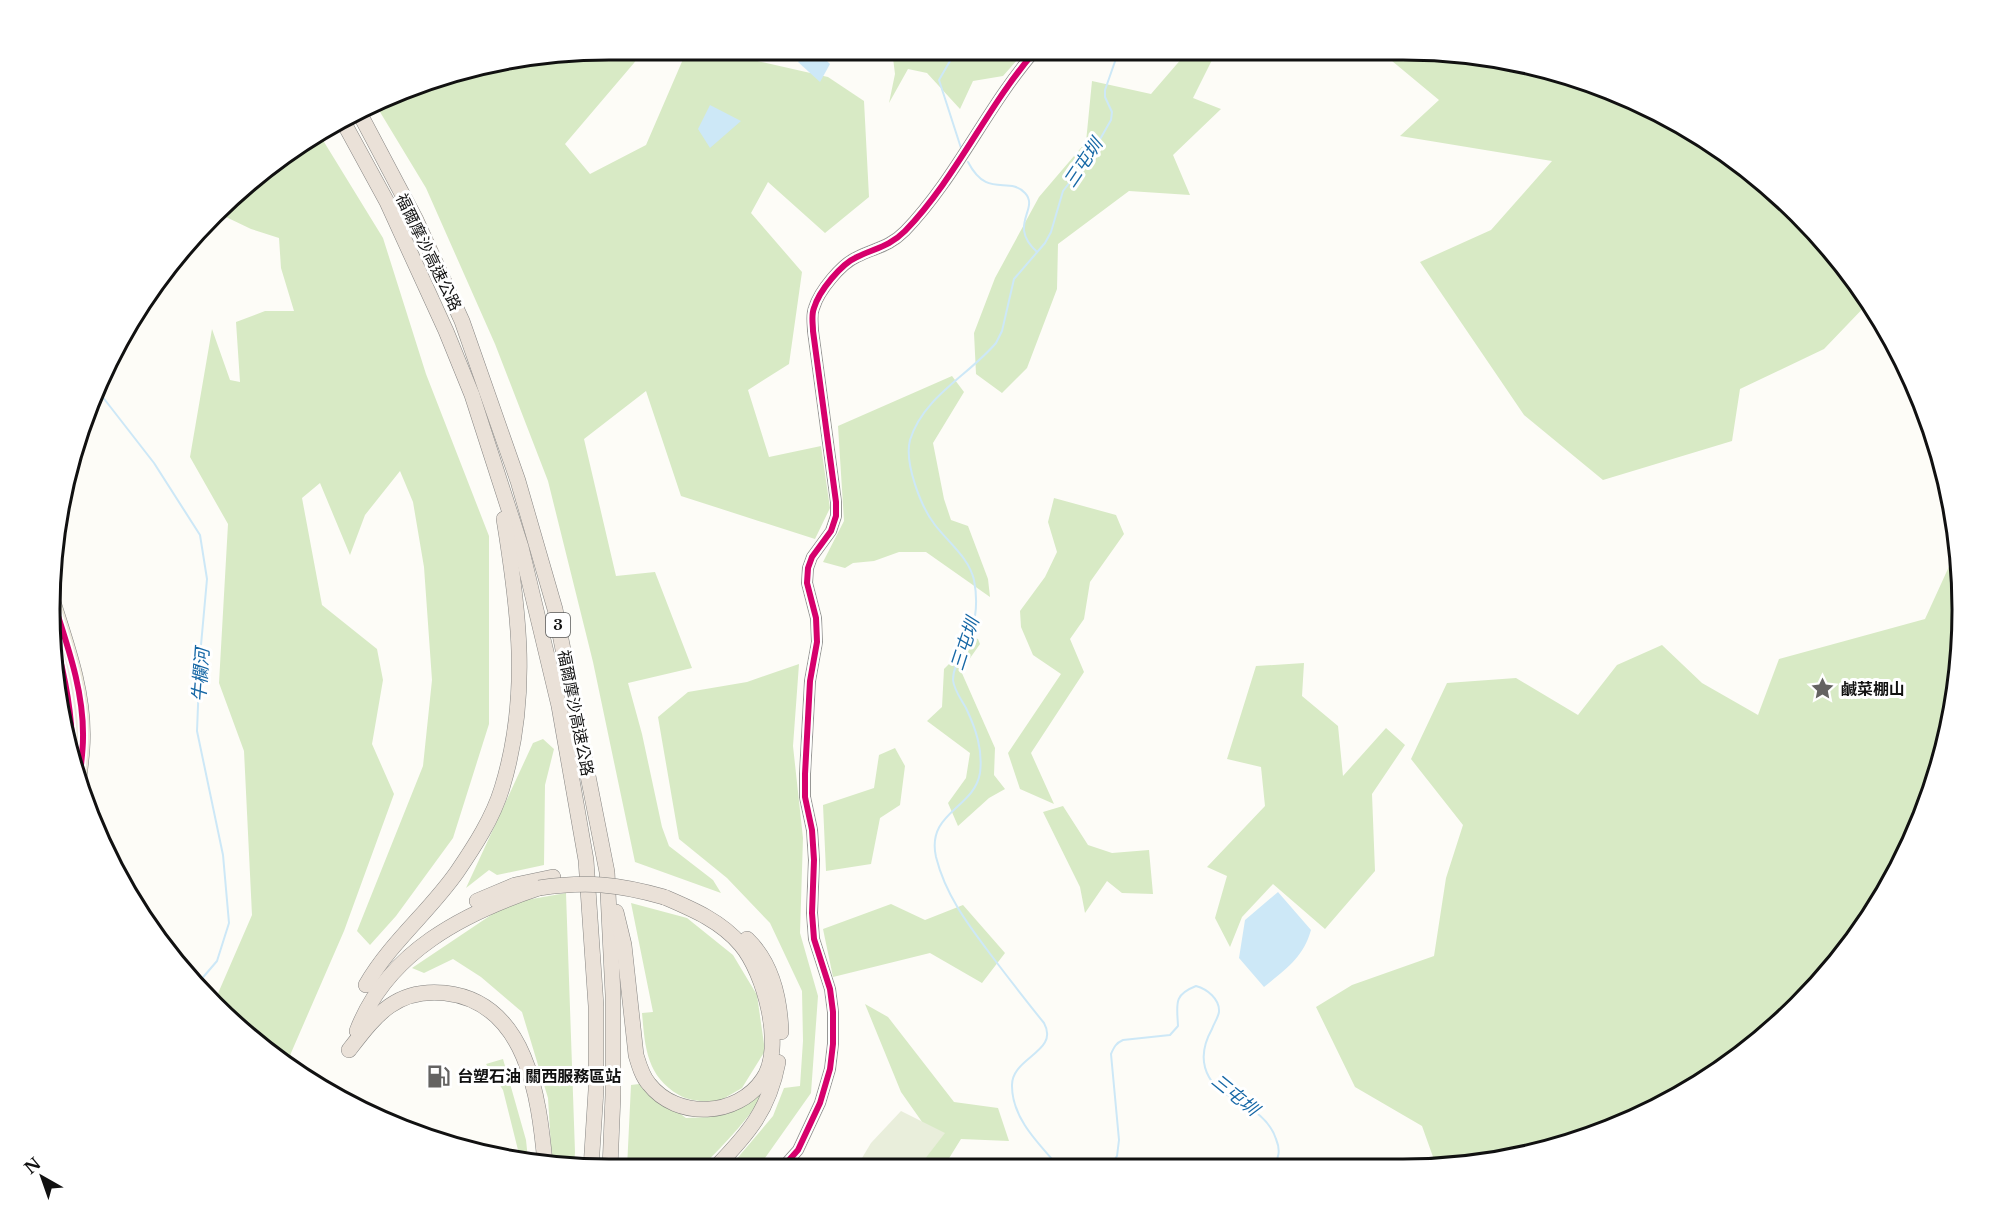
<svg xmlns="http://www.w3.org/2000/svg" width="2012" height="1219" font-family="'Libre Baskerville','Noto Sans TC',serif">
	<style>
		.forest { fill: #d8eac5 }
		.cemetery { fill: #e9eedb }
		.water { fill: #cde8f7 }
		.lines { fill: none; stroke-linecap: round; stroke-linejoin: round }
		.stream { stroke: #cde8f7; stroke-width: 2 }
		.minor-casing { stroke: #979795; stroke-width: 12 }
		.major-casing { stroke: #858482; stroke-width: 15 }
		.highway-casing { stroke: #858482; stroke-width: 16 }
		.minor { stroke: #fffffe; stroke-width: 10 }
		.major { stroke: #ede9dc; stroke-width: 14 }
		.highway { stroke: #eae1d8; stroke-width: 15 }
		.highway-bridge-casing { stroke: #858482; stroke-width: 16; stroke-linecap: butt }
		.highway-bridge { stroke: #eae1d8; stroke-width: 15 }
		.cycleway-casing { stroke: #fff; stroke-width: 10 }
		.cycleway { stroke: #d6006c; stroke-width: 6 }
		.labels { text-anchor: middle; stroke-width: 6; stroke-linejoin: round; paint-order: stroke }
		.shield { fill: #fff; stroke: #585858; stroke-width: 1.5 }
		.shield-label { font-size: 15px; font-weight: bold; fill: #111 }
		.street-label { font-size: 16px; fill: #111; stroke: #fff }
		.poi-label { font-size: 16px; font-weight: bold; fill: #111; stroke: #fff; text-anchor: start }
		.water-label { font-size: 18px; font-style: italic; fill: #1768a6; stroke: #fff }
		.rim { fill: none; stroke: #111; stroke-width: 3 }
	</style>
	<rect width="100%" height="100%" fill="#fdfcf7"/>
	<g class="forest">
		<path d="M609 50H643L634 63 565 144 590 174 646 145 687 50H709L828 77 864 101 869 197 825 233 768 182 751 213 802 272 789 364 748 390 769 457 821 446 830 508 815 539 681 496 646 391 584 439 616 576 655 572 692 668 628 683 642 734 662 827 669 846 713 880 721 893 635 862 593 662 548 481 495 344 426 188 377 107 430 79Z"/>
		<path d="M892 50H1026L1003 76 973 81 960 109 927 73 908 69 889 103 895 74Z"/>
		<path d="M1189 50 1311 51 1273 56 1213 58 1193 98 1221 109 1173 155 1190 195 1129 191 1058 244 1057 289 1027 368 1002 393 976 374 974 333 995 278 1039 197 1086 142 1092 81 1151 94Z"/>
		<path d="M1380 51H1439L1583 79 1714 144 1799 214 1870 301 1824 349 1740 389 1732 441 1603 480 1524 415 1420 262 1491 230 1552 161 1400 136 1439 100Z"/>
		<path d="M321 137 383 238 426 374 489 536V724L453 838 396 916 370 945 357 931 423 766 432 680 424 567 413 502 400 471 365 515 350 555 320 483 302 498 322 605 377 649 383 680 372 744 394 794 344 931 291 1053 288 1066 216 998 252 915 244 751 219 683 228 524 190 457 212 329 230 380 240 382 236 322 265 311H294L281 268 279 238 251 229 226 217 224 213 269 165Z"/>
		<path d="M952 376 964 392 933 443 944 499 951 520 968 526 988 579 990 597 926 552H899L874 561 853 563 845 568 823 562 844 521 838 426Z"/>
		<path d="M1054 498 1116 515 1124 534 1090 582 1084 619 1070 639 1084 672 1031 753 1054 804 1020 789 1008 753 1061 674 1033 655 1021 627 1020 611 1045 577 1057 552 1048 522Z"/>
		<path d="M1957 549 1962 610 1952 719 1920 824 1868 921 1772 1030 1682 1095 1548 1150 1437 1168 1422 1126 1355 1087 1316 1007 1352 985 1434 956 1446 878 1463 825 1411 759 1447 683 1516 678 1578 715 1617 665 1662 645 1702 683 1758 715 1779 659 1925 619Z"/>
		<path d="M975 638 978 639 980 644 961 671 995 748 994 775 1005 789 989 798 958 826 948 803 966 778 970 753 927 721 942 707 944 669Z"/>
		<path d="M1304 663 1302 696 1338 726 1343 776 1386 728 1405 745 1372 794 1375 871 1325 929 1273 884 1242 917 1230 947 1215 918 1227 876 1207 867 1265 806 1261 767 1227 759 1256 666Z"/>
		<path d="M799 664 793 746 803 838 800 933 818 996 811 1093 758 1168H729L773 1116 784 1088 800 1086 803 1041 802 991 770 923 727 878 679 839 658 717 688 692 747 682Z"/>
		<path d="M543 739 554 749 545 785 544 865 497 875 489 870 466 888 533 743Z"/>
		<path d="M895 748 905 766 900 805 880 818 871 864 826 871 823 805 874 788 879 755Z"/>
		<path d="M1063 806 1088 845 1112 853 1149 850 1153 894 1122 893 1107 881 1085 913 1080 887 1043 812Z"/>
		<path d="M566 893 575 1152 574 1168 552 1164 548 1098 522 1012 481 977 453 959 424 973 412 968 509 903Z"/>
		<path d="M631 903 687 918 733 955 757 995 765 1051 742 1088 716 1103C705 1101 688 1101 679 1095 646 1076 645 1046 642 1013L653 1012Z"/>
		<path d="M891 904 925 920 963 905 1005 953 982 983 930 953 833 977 823 929Z"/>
		<path d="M865 1004 888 1017 954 1102 998 1108 1009 1141 961 1139 943 1168H905L932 1136 901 1092Z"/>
		<path d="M503 1059 526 1140 528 1159 520 1158 503 1090 486 1064Z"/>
		<path d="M639 1084 686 1118 710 1117 764 1088C762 1107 716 1152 701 1168H627L631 1085Z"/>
	</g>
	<path class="cemetery" d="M901 1111 945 1133 918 1168H856L871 1143Z"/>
	<g class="water">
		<path d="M809 50H816L830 64 820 82 798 62Z"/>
		<path d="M710 105 741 121 710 148 698 129Z"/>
		<path d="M1278 892 1311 930C1303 958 1286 969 1264 987L1239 958 1245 920Z"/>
	</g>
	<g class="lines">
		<g class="stream">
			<path d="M952 50 950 61 939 80 961 148"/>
			<path d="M968 162C988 200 1008 175 1025 193 1040 209 1007 225 1037 252"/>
			<path d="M98 391 154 463 200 535 207 579 200 656 197 731 223 855 229 923 217 961 199 982"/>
			<path d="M1060 1168C1040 1145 1012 1119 1012 1086 1011 1057 1060 1052 1044 1023 1027 1002 1010 980 994 959 970 927 946 897 936 857 926 812 974 809 980 773 983 750 976 729 966 708 961 699 954 690 953 680 953 669 959 659 964 650 975 627 979 606 974 580 969 558 949 543 935 525 921 507 904 463 910 440 923 397 969 375 996 343L1002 331 1014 279 1045 243 1051 232 1063 191 1091 155 1111 120 1112 112 1105 97V90L1119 50"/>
			<path d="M1109 1168 1117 1156 1119 1140 1111 1054C1114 1047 1116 1043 1123 1040L1170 1035 1178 1026C1177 1004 1173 995 1196 986 1207 989 1220 999 1219 1012 1218 1018 1214 1023 1212 1029 1203 1045 1200 1061 1209 1077 1223 1103 1264 1103 1276 1139 1281 1151 1279 1159 1271 1168"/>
		</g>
		<defs>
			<path id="minor" d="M782 1168 798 1150 820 1103 830 1069 833 1044V1012L830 989 814 939 812 913 814 860 812 830 805 797V774L810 681 817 642 816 618 807 583 808 568 812 557 831 531 836 516V502L813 331C813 324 811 315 814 308 819 291 841 264 857 257 875 248 889 247 905 231 957 177 987 106 1036 50"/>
			<g id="major">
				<path d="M52 597C66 642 84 689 83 738 83 754 80 769 79 785"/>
				<path d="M55 640C65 676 72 711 72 748"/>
			</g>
			<g id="highway">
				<path d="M361 116 416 220 462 321 518 481 555 609 607 872 613 995V1095L610 1168"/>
				<path d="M345 125 387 202 446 331 472 395 521 547 559 706 586 860 596 1006V1090L591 1168"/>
				<path d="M477 901 515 885 553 877"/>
				<path d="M616 912 624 945 636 1055C639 1065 642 1076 649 1084 677 1120 738 1117 763 1079 785 1047 764 972 741 945 721 921 692 909 664 897"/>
				<path d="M747 939C772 963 780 1000 781 1032"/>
				<path d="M366 985C390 943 429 912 457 872 474 847 493 818 502 788 530 697 519 611 504 519"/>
				<path d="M357 1031C387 952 464 913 539 888"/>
				<path d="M349 1050C376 1015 396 988 445 993 527 1002 539 1097 545 1163"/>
				<path d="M715 1168C748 1134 769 1110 778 1062"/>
			</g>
		</defs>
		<use href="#minor" class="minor-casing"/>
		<use href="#major" class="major-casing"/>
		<use href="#highway" class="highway-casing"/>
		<use href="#minor" class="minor"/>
		<use href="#major" class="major"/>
		<use href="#highway" class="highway"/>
		<defs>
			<path id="highway-bridge" d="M539 888C587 881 618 884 664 897"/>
		</defs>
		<use href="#highway-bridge" class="highway-bridge-casing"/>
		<use href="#highway-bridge" class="highway-bridge"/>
		<defs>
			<g id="cycleway">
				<path d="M52 597C66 642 84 689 83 738 83 754 80 769 79 785"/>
				<path d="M55 640C65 676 72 711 72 748"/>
				<path d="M782 1168 798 1150 820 1103 830 1069 833 1044V1012L830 989 814 939 812 913 814 860 812 830 805 797V774L810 681 817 642 816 618 807 583 808 568 812 557 831 531 836 516V502L813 331C813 324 811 315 814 308 819 291 841 264 857 257 875 248 889 247 905 231 957 177 987 106 1036 50"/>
			</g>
		</defs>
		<use href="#cycleway" class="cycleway-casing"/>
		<use href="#cycleway" class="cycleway"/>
	</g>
	<defs>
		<symbol id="sight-bare" viewBox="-9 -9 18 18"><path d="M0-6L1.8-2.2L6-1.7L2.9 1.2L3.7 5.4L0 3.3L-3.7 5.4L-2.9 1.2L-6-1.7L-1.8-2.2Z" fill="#646362" stroke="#fff" stroke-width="2.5" paint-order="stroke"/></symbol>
		<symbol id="fuel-bare" viewBox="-9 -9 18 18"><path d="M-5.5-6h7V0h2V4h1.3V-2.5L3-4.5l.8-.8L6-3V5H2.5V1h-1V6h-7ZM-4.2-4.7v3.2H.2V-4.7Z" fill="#646362" stroke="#fff" stroke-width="2.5" paint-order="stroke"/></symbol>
	</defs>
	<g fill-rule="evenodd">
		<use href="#sight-bare" x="1806" y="672" width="33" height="33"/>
		<use href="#fuel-bare" x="422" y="1060" width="33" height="33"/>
	</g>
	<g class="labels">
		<rect class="shield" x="546" y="613" width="24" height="24" rx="4.5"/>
		<g class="shield-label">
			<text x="558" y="630">3</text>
		</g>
		<g class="street-label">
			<text transform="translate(429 252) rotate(64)" y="6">福爾摩沙高速公路</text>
			<text transform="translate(576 713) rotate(79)" y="6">福爾摩沙高速公路</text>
		</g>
		<g class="poi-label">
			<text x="1841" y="695">鹹菜棚山</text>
			<text x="457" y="1082">台塑石油 關西服務區站</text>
		</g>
		<g class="water-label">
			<text transform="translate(1083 163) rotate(-56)" y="6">三屯圳</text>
			<text transform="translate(965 644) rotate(-72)" y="6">三屯圳</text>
			<text transform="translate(201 675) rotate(-86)" y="6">牛欄河</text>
			<text transform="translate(1235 1095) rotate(39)" y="6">三屯圳</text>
		</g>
	</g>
	<path d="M0 0H2012V1219H0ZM609 60H1403A549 549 0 0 1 1952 609V610A549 549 0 0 1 1403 1159H609A549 549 0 0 1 60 610V609A549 549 0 0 1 609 60Z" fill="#fff" fill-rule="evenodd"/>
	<path class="rim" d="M609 60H1403A549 549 0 0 1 1952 609V610A549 549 0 0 1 1403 1159H609A549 549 0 0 1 60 610V609A549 549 0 0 1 609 60Z"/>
	<g transform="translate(42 1177) rotate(320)" stroke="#ffffff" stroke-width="4.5" paint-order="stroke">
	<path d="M0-4.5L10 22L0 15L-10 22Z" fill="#111111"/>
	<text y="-9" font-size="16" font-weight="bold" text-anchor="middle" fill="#111111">N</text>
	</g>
</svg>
